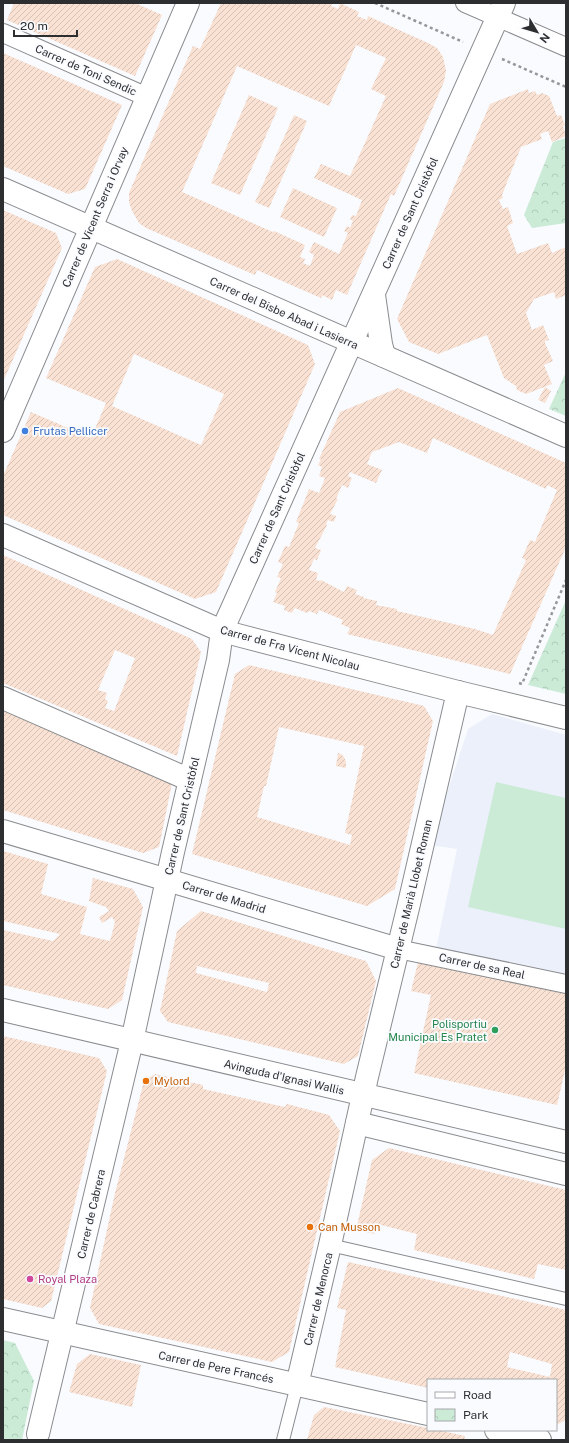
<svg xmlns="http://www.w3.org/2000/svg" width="569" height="1443" font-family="'Public Sans',sans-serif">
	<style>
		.built { fill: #ecf0fb }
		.park { fill: url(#park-crowns) }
		.garden { fill: #cbebd7 }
		.building { fill: url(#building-hatch); fill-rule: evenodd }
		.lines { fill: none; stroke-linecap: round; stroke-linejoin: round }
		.service-casing { stroke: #8a8c8f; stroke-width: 14 }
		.pedestrian-casing { stroke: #8a8c8f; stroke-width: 20 }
		.minor-casing { stroke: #8a8c8f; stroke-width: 24 }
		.tertiary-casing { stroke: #8a8c8f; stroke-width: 24 }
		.path { stroke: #96979a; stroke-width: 2.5; stroke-dasharray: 3 3; stroke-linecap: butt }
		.service { stroke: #fff; stroke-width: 12 }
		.pedestrian { stroke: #fff; stroke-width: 18 }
		.minor { stroke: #fff; stroke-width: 22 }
		.tertiary { stroke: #fff; stroke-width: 22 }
		.shop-dot { fill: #3f7fe0; stroke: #f9fbff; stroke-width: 1.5 }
		.leisure-dot { fill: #2e9e5b; stroke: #f9fbff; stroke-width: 1.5 }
		.food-dot { fill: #e8710a; stroke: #f9fbff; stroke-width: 1.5 }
		.hotel-dot { fill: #d1479c; stroke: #f9fbff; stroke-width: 1.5 }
		.labels { text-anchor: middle; stroke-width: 3.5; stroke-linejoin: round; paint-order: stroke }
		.street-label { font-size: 11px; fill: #2d2e2f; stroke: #f9fbff }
		.shop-label { font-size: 11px; fill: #366cbe; stroke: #f9fbff; text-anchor: start }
		.leisure-label { font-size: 11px; fill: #27864d; stroke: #f9fbff; text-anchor: end }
		.food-label { font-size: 11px; fill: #c56008; stroke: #f9fbff; text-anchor: start }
		.hotel-label { font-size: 11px; fill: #b23c85; stroke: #f9fbff; text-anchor: start }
	</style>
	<defs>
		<pattern id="park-crowns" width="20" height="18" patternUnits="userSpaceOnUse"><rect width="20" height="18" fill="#cbebd7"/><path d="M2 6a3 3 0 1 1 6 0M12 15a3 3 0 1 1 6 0" fill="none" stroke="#afcab9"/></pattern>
		<pattern id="building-hatch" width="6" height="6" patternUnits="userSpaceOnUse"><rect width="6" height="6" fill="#f9e1d3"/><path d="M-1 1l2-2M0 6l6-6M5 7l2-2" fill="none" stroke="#d6c1b5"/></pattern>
	</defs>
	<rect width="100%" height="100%" fill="#f9fbff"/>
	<path class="built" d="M492 714 566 735V976L436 949 457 849 430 845 468 729Z"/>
	<g class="park">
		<path d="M566 138V223L532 228 524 215 553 142Z"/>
		<path d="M566 372V416L549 409Z"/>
		<path d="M566 600V694L528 685Z"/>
		<path d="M3 1340 15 1343 34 1381 22 1440H3Z"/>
	</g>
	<path class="garden" d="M496 782 566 798V929L468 907Z"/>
	<g class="building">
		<path d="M14 3H135L162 15 135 76 7 20Z"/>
		<path d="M221 3H332L331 6 338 9 340 3 359 12 357 16 367 20 368 16 428 43 437 48 443 57 446 70 444 82 394 196 391 194 347 295 336 290 332 300 322 295 321 298 257 270 255 275 146 228 139 223 132 211 129 202V193L193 46 200 49ZM356 45 386 58 371 89 386 96 350 176 321 164 314 178 362 200 356 216 352 215 350 219 353 221 350 228 347 226 344 231 348 233 339 254 314 242 309 252 314 255 310 266 303 263 305 259 300 257 305 245 274 231 273 232 182 192 237 66 329 106Z"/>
		<path d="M3 53 122 105 85 189 68 194 3 166Z"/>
		<path d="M528 89 529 93 535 91 537 95 542 93 549 96 557 116 561 115 565 125 563 126 566 136 552 142 548 131 540 134 542 139 521 147 502 195 503 198 499 200 503 209 508 207 513 223 507 226 517 254 548 243 552 253 566 247V295L556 299 554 292 534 299 526 313 532 330 543 325 549 340 545 341V343L553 361 544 365 552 384 526 394 517 390 516 386 504 378 487 335 438 354 409 342 397 319 490 104Z"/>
		<path d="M249 95 278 108 240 195 211 183Z"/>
		<path d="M294 115 307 121 269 208 255 202Z"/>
		<path d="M293 188 337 208 324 237 280 217Z"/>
		<path d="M3 210 56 233 62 248 3 382Z"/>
		<path d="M117 259 308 345 315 364 216 592 195 599 3 515V476L31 412 91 438 106 403 46 378 95 267ZM134 354 224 394 201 445 112 406Z"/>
		<path d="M545 387 551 391 545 403 538 400Z"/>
		<path d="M398 388 566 463V547L510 674 347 634 350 628 341 624 343 620 319 610 317 614 309 611 307 613 295 608 292 613 284 610 285 606 273 602 277 593 275 592 281 578 277 577 283 564 278 562 285 546 289 547 299 523 296 522 309 489 319 493 325 478 319 476 322 467 318 465 321 459H319L340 412ZM433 438 546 489 547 485 557 490 535 542 530 540 522 558 526 560 493 635 475 629 397 611V609L376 605 377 601 363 598 364 597 355 594 357 590 347 586 344 592 321 580 320 581 316 580 318 573 309 570 314 559 317 560 321 550 315 548 327 525 326 524 328 520 334 522 336 516 330 514 338 499H336L342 485 348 488 352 478 348 476 350 472 376 483 382 470 367 464 372 452 399 442 427 453Z"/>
		<path d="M3 555 192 639 201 652 177 756 3 683ZM115 650 135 658 114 711 105 708 108 701 105 699 107 693 98 690Z"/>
		<path d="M249 665 424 706 433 721 395 889 367 906 192 854 235 674ZM279 727 364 746 345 833 352 835 350 845 257 817 264 786H266Z"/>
		<path d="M3 710 172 783 159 847 143 853 3 810Z"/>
		<path d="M338 753 341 754 344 757 346 762V768L336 766Z"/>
		<path d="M3 851 48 864 41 894 87 907 80 934 110 941 115 922 112 917 102 923 99 917 109 911 106 907 89 901 93 878 133 889 143 907 122 1000 108 1009 3 985V930L53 941 60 934 3 921Z"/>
		<path d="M201 911 366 961 376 981 358 1056 344 1064 168 1022 160 1011 177 931ZM197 966 269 983 267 992 196 973Z"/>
		<path d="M419 958 566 991V1066L557 1105 414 1073 431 995 411 991Z"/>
		<path d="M3 1036 99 1058 107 1071 51 1301 42 1308 3 1299Z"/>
		<path d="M155 1074 203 1085V1089L285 1107 287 1104 329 1115 340 1131 289 1352 272 1362 99 1324 90 1308 115 1193 144 1081Z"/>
		<path d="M389 1148 566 1190V1270L538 1264 534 1279 414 1250 417 1234 377 1224 374 1234 356 1230 372 1160Z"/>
		<path d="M348 1262 566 1310V1420L556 1425V1380H428V1388L335 1367 346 1310 337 1308ZM510 1352 552 1364 550 1377 507 1367Z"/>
		<path d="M90 1354 141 1365 132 1407 69 1392 77 1364Z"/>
		<path d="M324 1407 428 1428V1430H438L465 1436 464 1440H307L314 1415Z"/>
	</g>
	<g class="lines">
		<defs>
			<g id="service">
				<path d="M330 1245 566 1299"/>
				<path d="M283 1440 297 1385"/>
			</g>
			<g id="pedestrian">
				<path d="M465 3 566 47"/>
				<path d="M3 33 147 97"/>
				<path d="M398 949 566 984"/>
			</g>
			<g id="minor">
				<path d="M3 189 566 436"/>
				<path d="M374 295 381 344 384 356"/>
				<path d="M3 431 188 3"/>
				<path d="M3 535 222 631 458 692 566 718"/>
				<path d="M3 698 190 780"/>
				<path d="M3 831 398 949"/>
				<path d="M357 1123 566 1174"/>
				<path d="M3 1319 428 1414"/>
				<path d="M297 1385 330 1245 367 1077 408 908 458 692"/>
				<path d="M496 1430 540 1440"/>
				<path d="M38 1434 132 1041 173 852 218 660 222 631 504 3"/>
			</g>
			<path id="tertiary" d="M3 1010 566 1142"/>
		</defs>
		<use href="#service" class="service-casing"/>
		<use href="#pedestrian" class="pedestrian-casing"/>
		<use href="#minor" class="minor-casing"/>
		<use href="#tertiary" class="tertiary-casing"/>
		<g class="path">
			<path d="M375 3 463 42"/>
			<path d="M502 59 566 87"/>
			<path d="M519 683 522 684 566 580"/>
			<path d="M3 1440H4"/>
		</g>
		<use href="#service" class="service"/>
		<use href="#pedestrian" class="pedestrian"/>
		<use href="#minor" class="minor"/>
		<use href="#tertiary" class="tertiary"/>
	</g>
	<circle class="shop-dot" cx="25" cy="431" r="4"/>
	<circle class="leisure-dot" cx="495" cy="1030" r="4"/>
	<g class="food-dot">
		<circle cx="146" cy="1081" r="4"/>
		<circle cx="310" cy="1227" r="4"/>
	</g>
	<circle class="hotel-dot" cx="30" cy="1279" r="4"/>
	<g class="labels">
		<g class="street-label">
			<text transform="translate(86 70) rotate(24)" y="4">Carrer de Toni Sendic</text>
			<text transform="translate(410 213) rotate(-66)" y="4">Carrer de Sant Cristòfol</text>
			<text transform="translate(95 217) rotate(-67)" y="4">Carrer de Vicent Serra i Orvay</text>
			<text transform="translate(284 313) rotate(24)" y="4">Carrer del Bisbe Abad i Lasierra</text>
			<text transform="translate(277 508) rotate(-66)" y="4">Carrer de Sant Cristòfol</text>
			<text transform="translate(290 648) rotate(15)" y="4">Carrer de Fra Vicent Nicolau</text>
			<text transform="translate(182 816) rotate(-77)" y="4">Carrer de Sant Cristòfol</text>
			<text transform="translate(411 894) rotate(-77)" y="4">Carrer de Marià Llobet Roman</text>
			<text transform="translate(224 897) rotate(17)" y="4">Carrer de Madrid</text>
			<text transform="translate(482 966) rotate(12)" y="4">Carrer de sa Real</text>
			<text transform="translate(284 1077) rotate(13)" y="4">Avinguda d'Ignasi Wallis</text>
			<text transform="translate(91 1214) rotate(-77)" y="4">Carrer de Cabrera</text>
			<text transform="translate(318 1299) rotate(-77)" y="4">Carrer de Menorca</text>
			<text transform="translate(216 1367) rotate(12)" y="4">Carrer de Pere Francés</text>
		</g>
		<g class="shop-label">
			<text x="33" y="435">Frutas Pellicer</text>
		</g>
		<g class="leisure-label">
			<text x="487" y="1028">Polisportiu<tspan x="487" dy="13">Municipal Es Pratet</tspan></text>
		</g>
		<g class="food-label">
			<text x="154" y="1085">Mylord</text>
			<text x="318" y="1231">Can Musson</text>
		</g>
		<g class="hotel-label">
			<text x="38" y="1283">Royal Plaza</text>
		</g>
	</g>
	<rect width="569" height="1443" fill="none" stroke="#2d2e2f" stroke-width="8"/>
	<rect x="427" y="1379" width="130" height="52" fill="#f9fbff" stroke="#a7a9ac"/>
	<rect x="435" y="1392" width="20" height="6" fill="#ffffff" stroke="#a7a9ac"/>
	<text x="463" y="1399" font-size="12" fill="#2d2e2f">Road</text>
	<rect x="435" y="1409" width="20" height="12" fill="url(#park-crowns)" stroke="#a7a9ac"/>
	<text x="463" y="1419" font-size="12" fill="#2d2e2f">Park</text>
	<g transform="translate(537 32) rotate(128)" stroke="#f9fbff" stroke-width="3" paint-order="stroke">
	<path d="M0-3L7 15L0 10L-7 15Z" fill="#2d2e2f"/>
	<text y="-6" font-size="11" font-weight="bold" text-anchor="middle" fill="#2d2e2f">N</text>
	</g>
	<path d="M14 30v6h63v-6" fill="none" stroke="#2d2e2f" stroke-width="2"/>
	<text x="20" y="30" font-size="12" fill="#2d2e2f" stroke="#f9fbff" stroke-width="3" paint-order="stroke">20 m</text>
</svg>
